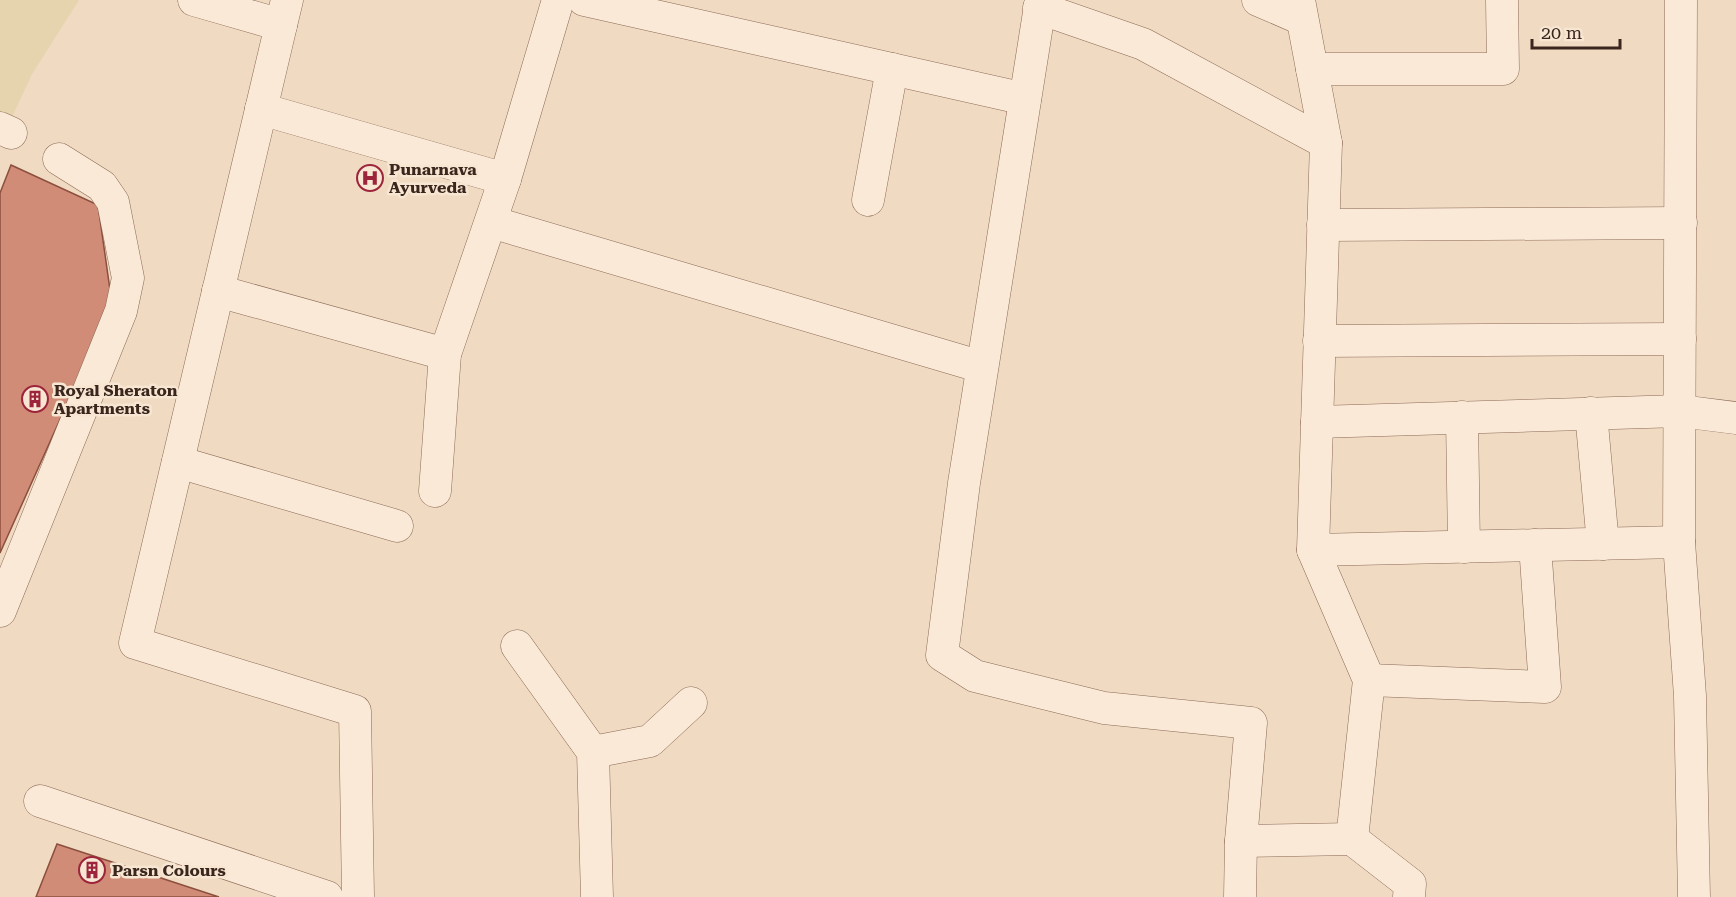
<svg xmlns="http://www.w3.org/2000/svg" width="1736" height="897" font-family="'Roboto Serif',serif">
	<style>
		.farmland { fill: #e6d4af }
		.building { fill: #d08c76; stroke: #8c4e3d; stroke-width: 1.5 }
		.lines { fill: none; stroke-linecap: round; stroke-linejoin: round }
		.minor-casing { stroke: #8b6a58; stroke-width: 33 }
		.minor { stroke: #fae9d6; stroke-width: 32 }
		.labels { text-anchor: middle; stroke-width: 5; stroke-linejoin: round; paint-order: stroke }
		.poi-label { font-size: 16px; font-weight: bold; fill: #3a261d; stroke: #f7e6d2; text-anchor: start }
	</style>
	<rect width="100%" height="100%" fill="#f0dac2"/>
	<path class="farmland" d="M0 0H79L32 74 0 143Z"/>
	<g class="building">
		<path d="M11 165 98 205 112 304 0 553V193Z"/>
		<path d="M57 844 219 897H36Z"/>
	</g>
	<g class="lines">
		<defs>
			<g id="minor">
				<path d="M194 0 281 25 287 0"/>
				<path d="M584 0 1025 99"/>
				<path d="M1041 0 964 483 942 655 975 676 1104 708 1251 723 1241 841 1240 897"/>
				<path d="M1258 0 1302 19"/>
				<path d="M1299 0 1326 143 1313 550 1679 542 1690 696 1694 897"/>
				<path d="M1039 8 1143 44 1326 143"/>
				<path d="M281 25 135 643 355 711 358 897"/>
				<path d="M1312 69H1503L1502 0"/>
				<path d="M261 109 505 179"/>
				<path d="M0 128 11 133"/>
				<path d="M868 200 892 69"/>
				<path d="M491 222 982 367"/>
				<path d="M1323 225 1681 223"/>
				<path d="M218 291 445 354"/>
				<path d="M1319 341 1680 339"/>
				<path d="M1591 413 1603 544"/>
				<path d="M1462 417 1464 547"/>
				<path d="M1317 422 1680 411 1736 418"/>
				<path d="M178 462 397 526"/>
				<path d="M435 491 445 354 505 179 558 0"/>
				<path d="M1679 542 1681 0"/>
				<path d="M1313 550 1369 680 1352 839 1410 884 1409 897"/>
				<path d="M0 611 121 311 128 278 113 202 102 186 59 159"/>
				<path d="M517 646 593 752 597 897"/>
				<path d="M1369 680 1545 687 1535 545"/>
				<path d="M593 752 650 741 691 703"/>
				<path d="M40 801 327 897"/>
				<path d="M1241 841 1352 839"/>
			</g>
		</defs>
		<use href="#minor" class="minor-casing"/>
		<use href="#minor" class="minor"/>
	</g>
	<defs>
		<symbol id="hospital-ring" viewBox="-11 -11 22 22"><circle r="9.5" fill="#f7e6d2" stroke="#9d253b" stroke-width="1.5"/><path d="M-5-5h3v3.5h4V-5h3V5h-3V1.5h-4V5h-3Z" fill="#9d253b"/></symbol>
		<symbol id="building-ring" viewBox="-11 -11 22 22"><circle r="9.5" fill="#f7e6d2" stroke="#9d253b" stroke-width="1.5"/><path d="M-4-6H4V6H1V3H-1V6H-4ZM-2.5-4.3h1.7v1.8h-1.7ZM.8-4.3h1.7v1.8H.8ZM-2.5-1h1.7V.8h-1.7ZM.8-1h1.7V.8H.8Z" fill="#9d253b"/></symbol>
	</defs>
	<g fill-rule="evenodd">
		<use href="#hospital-ring" x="355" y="163" width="30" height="30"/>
		<use href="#building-ring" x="20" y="384" width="30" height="30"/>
		<use href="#building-ring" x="77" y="855" width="30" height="30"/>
	</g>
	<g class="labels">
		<g class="poi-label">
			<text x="389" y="175">Punarnava<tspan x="389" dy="18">Ayurveda</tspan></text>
			<text x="54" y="396">Royal Sheraton<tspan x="54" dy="18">Apartments</tspan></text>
			<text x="112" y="876">Parsn Colours</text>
		</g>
	</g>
	<path d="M1532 39v9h88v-9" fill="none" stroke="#3a261d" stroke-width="3"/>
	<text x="1541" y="39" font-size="18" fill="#3a261d" stroke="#f7e6d2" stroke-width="4.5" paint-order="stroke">20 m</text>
</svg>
